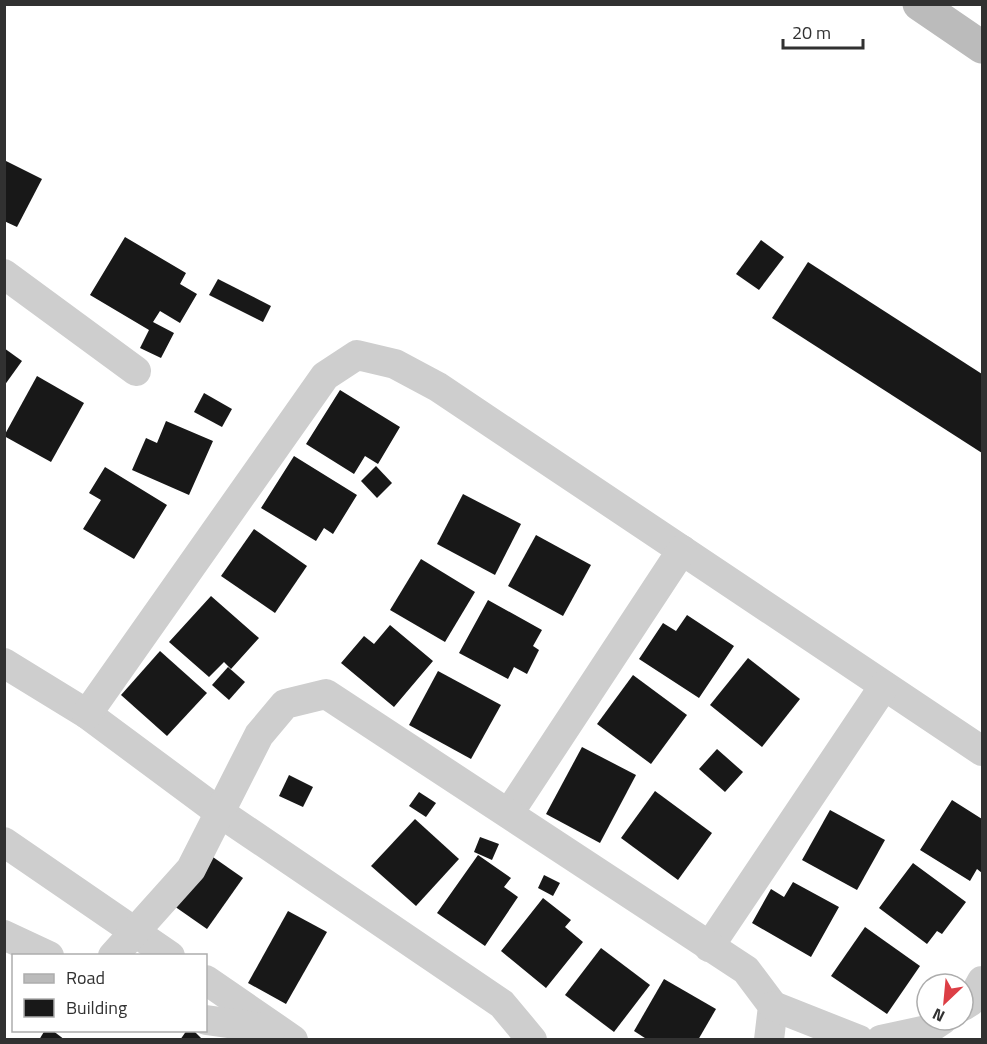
<svg xmlns="http://www.w3.org/2000/svg" width="987" height="1044" font-family="'Titillium Web',sans-serif">
	<style>
		.building { fill: #181818 }
		.lines { fill: none; stroke-linecap: round; stroke-linejoin: round }
		.street { stroke: #cecece; stroke-width: 30 }
		.secondary { stroke: #bbb; stroke-width: 33 }
	</style>
	<rect width="100%" height="100%" fill="#fff"/>
	<g class="building">
		<path d="M4 160 42 179 17 227 4 221Z"/>
		<path d="M125 237 186 273 180 284 197 294 180 323 160 311 153 322 174 333 161 358 140 348 149 330 90 295Z"/>
		<path d="M761 240 784 257 759 290 736 274Z"/>
		<path d="M808 262 982 374V453L772 318Z"/>
		<path d="M218 279 271 306 263 322 209 295Z"/>
		<path d="M4 348 22 361 4 386Z"/>
		<path d="M37 376 84 403 51 462 4 436Z"/>
		<path d="M340 390 400 427 378 464 365 456 354 474 306 444Z"/>
		<path d="M204 393 232 409 222 427 194 412Z"/>
		<path d="M166 421 213 441 189 495 132 470 146 438 157 443Z"/>
		<path d="M294 456 357 495 333 534 324 528 316 541 261 508Z"/>
		<path d="M376 466 392 483 377 498 361 481Z"/>
		<path d="M105 467 167 505 134 559 83 529 101 500 89 493Z"/>
		<path d="M463 494 521 524 495 575 437 544Z"/>
		<path d="M254 529 307 566 275 613 221 576Z"/>
		<path d="M536 535 591 565 563 616 508 586Z"/>
		<path d="M421 559 475 592 445 642 390 610Z"/>
		<path d="M211 596 259 638 231 669 224 662 209 677 169 642Z"/>
		<path d="M488 600 542 630 533 646 539 650 527 674 514 667 508 679 459 653Z"/>
		<path d="M687 615 734 646 699 698 639 659 663 623 676 631Z"/>
		<path d="M390 625 433 661 394 707 341 663 364 636 374 644Z"/>
		<path d="M160 651 207 693 167 736 121 695Z"/>
		<path d="M748 658 800 699 762 747 710 705Z"/>
		<path d="M228 667 245 682 229 700 212 685Z"/>
		<path d="M438 671 501 705 471 759 409 725Z"/>
		<path d="M633 675 687 715 651 764 597 724Z"/>
		<path d="M582 747 636 775 600 843 546 814Z"/>
		<path d="M717 749 743 772 725 792 699 769Z"/>
		<path d="M289 775 313 787 303 807 279 796Z"/>
		<path d="M655 791 712 833 678 880 621 838Z"/>
		<path d="M419 792 436 803 426 817 409 806Z"/>
		<path d="M952 800 982 819V873L977 869 970 881 920 850Z"/>
		<path d="M830 810 885 840 857 890 802 860Z"/>
		<path d="M415 819 459 859 416 906 371 866Z"/>
		<path d="M480 837 499 844 492 860 474 852Z"/>
		<path d="M210 855 243 878 207 929 174 906Z"/>
		<path d="M478 855 511 878 504 887 518 897 485 946 437 913Z"/>
		<path d="M913 863 966 902 942 934 937 931 927 944 879 908Z"/>
		<path d="M544 875 560 883 553 896 538 888Z"/>
		<path d="M793 882 839 907 811 957 752 923 771 889 784 897Z"/>
		<path d="M543 898 571 920 565 927 583 942 546 988 501 951Z"/>
		<path d="M288 911 327 932 286 1004 248 983Z"/>
		<path d="M865 927 920 966 887 1014 831 976Z"/>
		<path d="M601 948 650 985 614 1032 565 995Z"/>
		<path d="M664 979 716 1009 698 1040H648L634 1031Z"/>
		<path d="M45 1030H52L65 1040H39Z"/>
		<path d="M187 1030H193L203 1040H180Z"/>
	</g>
	<g class="lines">
		<g class="street">
			<path d="M4 274 136 371"/>
			<path d="M4 663 87 714 219 812 502 1004 532 1040"/>
			<path d="M87 714 325 376 357 355 395 364 438 387 982 751"/>
			<path d="M509 813 682 550"/>
			<path d="M4 842 170 956"/>
			<path d="M4 935 49 956"/>
			<path d="M709 947 884 686"/>
			<path d="M113 956 191 869 259 735 285 704 326 694 746 970 773 1006 769 1040"/>
			<path d="M206 980 293 1040"/>
			<path d="M773 1006 859 1040"/>
			<path d="M963 1006 971 1001 982 981"/>
			<path d="M206 1020 271 1029"/>
			<path d="M881 1040 927 1030 942 1020"/>
		</g>
		<path class="secondary" d="M919 4 982 47"/>
	</g>
	<rect width="987" height="1044" fill="none" stroke="#313131" stroke-width="12"/>
	<rect x="12" y="954" width="195" height="78" fill="#ffffff" stroke="#adadad" stroke-width="1.5"/>
	<rect x="24" y="974" width="30" height="9" fill="#bbbbbb" stroke="#adadad" stroke-width="1.5"/>
	<text x="66" y="984" font-size="18" fill="#313131">Road</text>
	<rect x="24" y="999" width="30" height="18" fill="#181818" stroke="#adadad" stroke-width="1.5"/>
	<text x="66" y="1014" font-size="18" fill="#313131">Building</text>
	<g transform="translate(945 1002) rotate(206)"><circle r="28" fill="#ffffff" stroke="#adadad" stroke-width="1.5"/>
	<path d="M0-4.5L10 22L0 15L-10 22Z" fill="#dc3e45"/>
	<text y="-9" font-size="16" font-weight="bold" text-anchor="middle" fill="#313131">N</text>
	</g>
	<path d="M783 39v9h80v-9" fill="none" stroke="#313131" stroke-width="3"/>
	<text x="792" y="39" font-size="18" fill="#313131" stroke="#ffffff" stroke-width="4.5" paint-order="stroke">20 m</text>
</svg>
